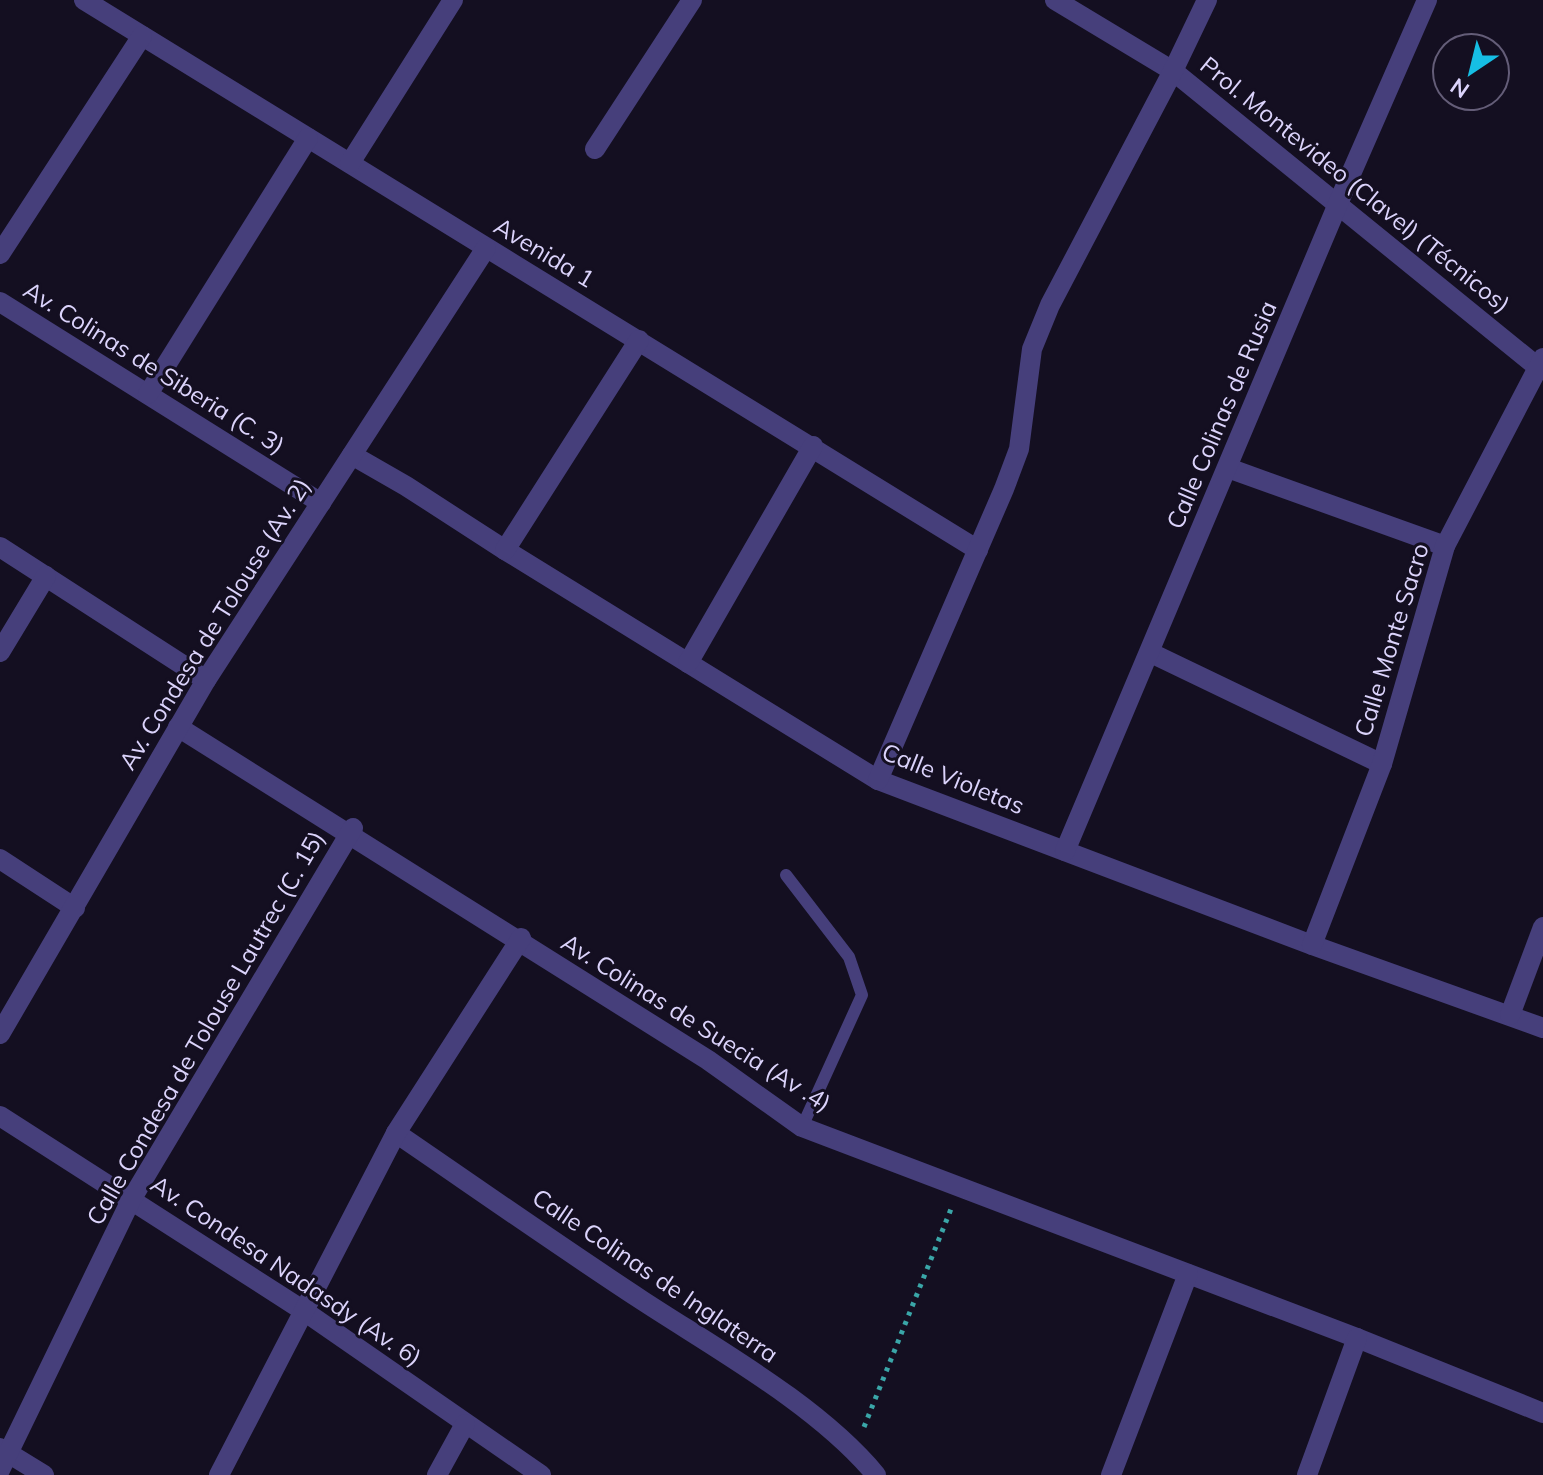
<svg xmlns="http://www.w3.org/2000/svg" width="1543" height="1475" font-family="Mulish,sans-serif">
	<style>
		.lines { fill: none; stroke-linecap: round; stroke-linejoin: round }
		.path { stroke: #3aa6a8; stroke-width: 5; stroke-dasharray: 4 6; stroke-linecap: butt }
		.lane { stroke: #463f7b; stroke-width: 12 }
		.street { stroke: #463f7b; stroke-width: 20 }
		.labels { text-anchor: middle; stroke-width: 6; stroke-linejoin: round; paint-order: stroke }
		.street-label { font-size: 24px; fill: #dbd3fb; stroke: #140f21 }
	</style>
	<rect width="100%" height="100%" fill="#140f21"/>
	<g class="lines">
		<path class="path" d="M864 1427 951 1209"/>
		<path class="lane" d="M786 875 849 957 862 995 802 1127"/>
		<g class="street">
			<path d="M84 0 978 550"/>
			<path d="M1055 0 1173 71 1534 364 1543 368"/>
			<path d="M595 149 692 0"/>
			<path d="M350 163 453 0"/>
			<path d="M0 254 142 36"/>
			<path d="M0 302 321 503"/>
			<path d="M148 394 308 138"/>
			<path d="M352 455 406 486 505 550 878 780 1312 945 1543 1028"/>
			<path d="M1228 468 1445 546"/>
			<path d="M0 547 206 680"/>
			<path d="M505 550 639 340"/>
			<path d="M0 652 46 576"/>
			<path d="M1151 653 1382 764"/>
			<path d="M688 663 813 446"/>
			<path d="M178 727 708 1060 802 1127 1357 1338 1543 1413"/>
			<path d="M878 780 1004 489 1019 449 1032 349 1050 305 1173 71 1207 0"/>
			<path d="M1065 851 1343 192 1427 0"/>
			<path d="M0 859 75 908"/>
			<path d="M1312 945 1382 764 1445 546 1543 358"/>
			<path d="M1510 1015 1543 927"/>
			<path d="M0 1034 206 680 486 248"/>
			<path d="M0 1116 304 1311 541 1475"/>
			<path d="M396 1133C478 1189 559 1246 643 1301 718 1350 819 1406 876 1475"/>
			<path d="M0 1448 44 1475"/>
			<path d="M0 1470 131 1200 353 828"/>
			<path d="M219 1475 396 1133 521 938"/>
			<path d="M437 1475 465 1424"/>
			<path d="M1111 1475 1188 1274"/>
			<path d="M1307 1475 1357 1338"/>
		</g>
	</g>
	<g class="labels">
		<g class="street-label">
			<text transform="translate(1355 185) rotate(39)" y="8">Prol. Montevideo (Clavel) (Técnicos)</text>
			<text transform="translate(544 253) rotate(31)" y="8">Avenida 1</text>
			<text transform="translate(154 368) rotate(32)" y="8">Av. Colinas de Siberia (C. 3)</text>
			<text transform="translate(1222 415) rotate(-67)" y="8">Calle Colinas de Rusia</text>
			<text transform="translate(215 624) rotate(-58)" y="8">Av. Condesa de Tolouse (Av. 2)</text>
			<text transform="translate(1392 640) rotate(-73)" y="8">Calle Monte Sacro</text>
			<text transform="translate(953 779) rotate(22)" y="8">Calle Violetas</text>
			<text transform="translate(696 1023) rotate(32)" y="8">Av. Colinas de Suecia (Av .4)</text>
			<text transform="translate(206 1028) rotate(-60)" y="8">Calle Condesa de Tolouse Lautrec (C. 15)</text>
			<text transform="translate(286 1271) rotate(34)" y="8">Av. Condesa Nadasdy (Av. 6)</text>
			<text transform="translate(655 1276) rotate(34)" y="8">Calle Colinas de Inglaterra</text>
		</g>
	</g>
	<g transform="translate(1471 72) rotate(215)"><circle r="38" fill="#140f21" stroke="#645d78" stroke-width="2"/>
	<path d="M0-6L14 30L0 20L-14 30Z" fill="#16bee4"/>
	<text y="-12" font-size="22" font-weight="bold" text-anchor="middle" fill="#dbd3fb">N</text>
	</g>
</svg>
